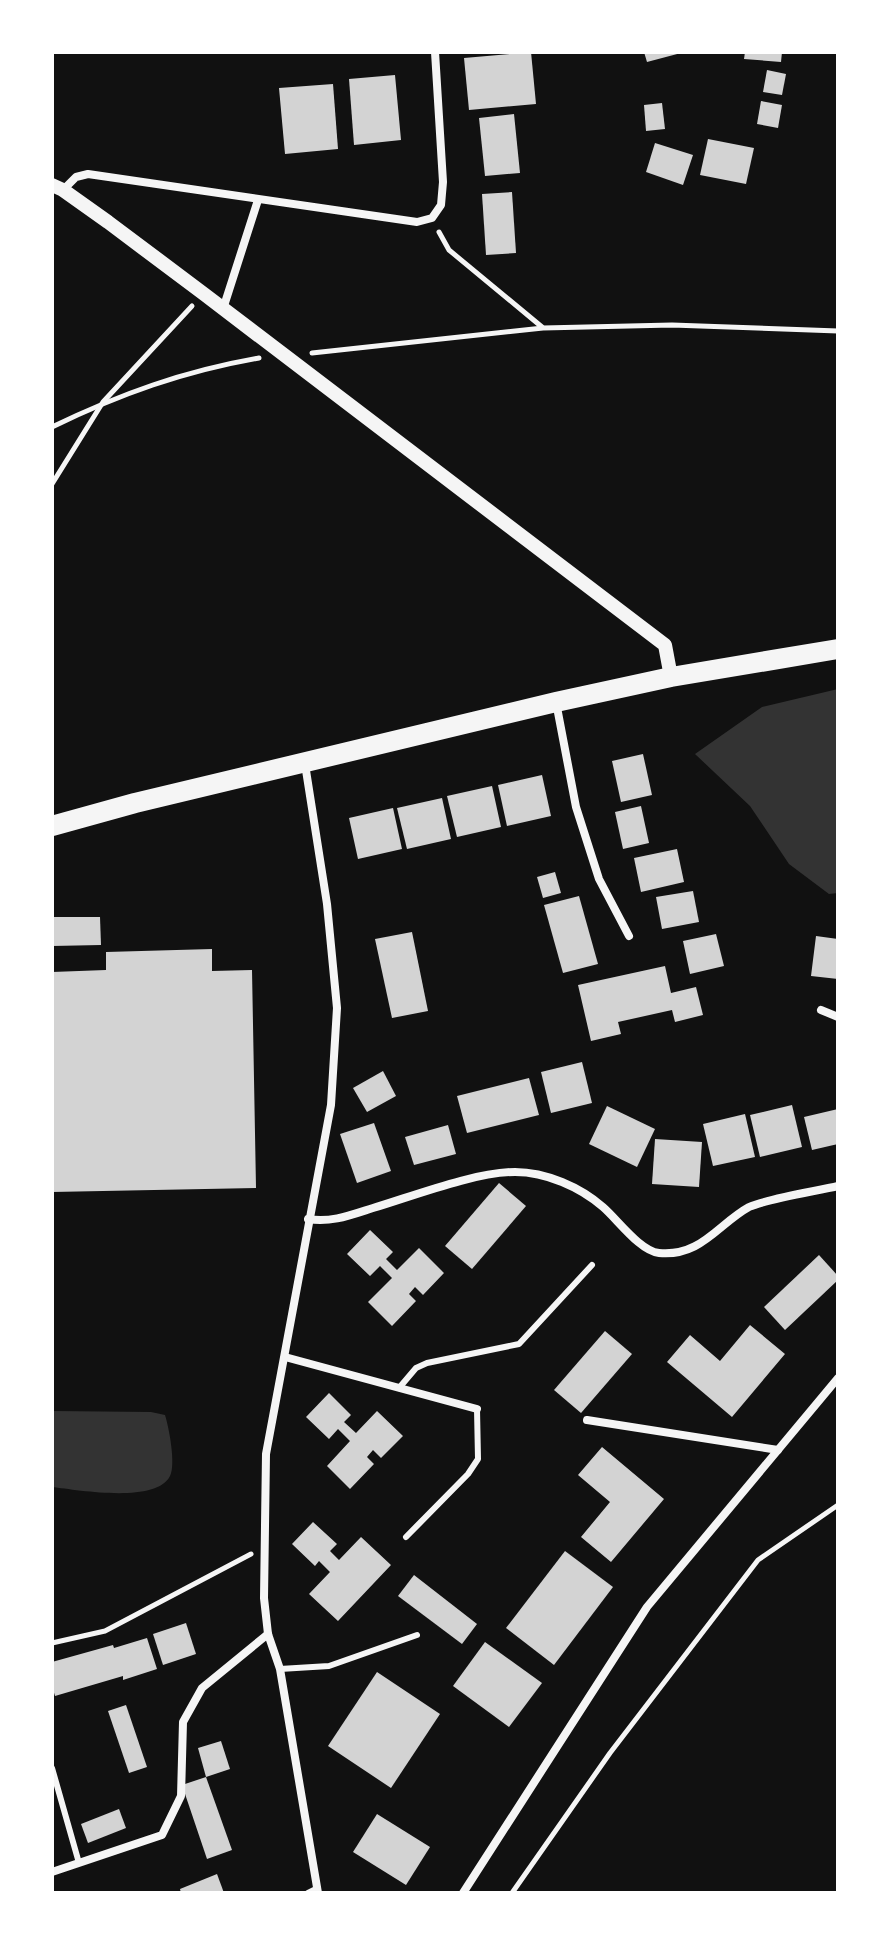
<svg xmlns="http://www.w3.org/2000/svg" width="890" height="1945" font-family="'PT Sans Narrow',sans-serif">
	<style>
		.water { fill: #333 }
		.building { fill: #d3d3d3 }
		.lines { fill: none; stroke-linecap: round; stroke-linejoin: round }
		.path { stroke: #f5f5f5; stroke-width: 5 }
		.service { stroke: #f5f5f5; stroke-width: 6 }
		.minor { stroke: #f5f5f5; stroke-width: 8 }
		.tertiary { stroke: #f5f5f5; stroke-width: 14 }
		.primary { stroke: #f5f5f5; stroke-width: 20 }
	</style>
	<rect width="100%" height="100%" fill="#111"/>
	<g class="water">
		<path d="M838 689V893L829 894 789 864 750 806 695 754 762 707Z"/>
		<path d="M52 1411 151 1412 165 1415C169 1428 176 1464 170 1476 156 1504 78 1490 52 1487Z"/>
	</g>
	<g class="building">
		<path d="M531 52 536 104 469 110 464 58Z"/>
		<path d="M644 52H681V53L647 62Z"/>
		<path d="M745 52H782L781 62 744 59Z"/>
		<path d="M767 70 786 74 782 95 763 92Z"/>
		<path d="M395 75 401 140 354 145 349 79Z"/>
		<path d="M333 84 338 149 285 154 279 88Z"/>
		<path d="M761 101 782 105 778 128 757 124Z"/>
		<path d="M662 103 665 129 646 131 644 105Z"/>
		<path d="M514 114 520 173 485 176 479 118Z"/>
		<path d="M708 139 754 148 746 184 700 175Z"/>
		<path d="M655 143 693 155 683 185 646 172Z"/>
		<path d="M512 192 516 253 486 255 482 194Z"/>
		<path d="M643 754 652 795 621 802 612 761Z"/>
		<path d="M542 775 551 816 507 826 498 785Z"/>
		<path d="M492 786 501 827 457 837 447 796Z"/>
		<path d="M442 798 451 839 407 849 397 808Z"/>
		<path d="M641 806 649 843 623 849 615 812Z"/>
		<path d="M393 808 402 849 358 859 349 818Z"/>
		<path d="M677 849 684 882 641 892 634 858Z"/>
		<path d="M555 872 561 893 543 898 537 877Z"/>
		<path d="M693 891 699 922 662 929 656 897Z"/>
		<path d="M579 896 598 964 563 973 544 905Z"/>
		<path d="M52 917H100L101 945 52 946Z"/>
		<path d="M412 932 428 1011 392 1018 375 939Z"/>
		<path d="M716 934 724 966 690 974 683 941Z"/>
		<path d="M816 936 838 939V979L811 976Z"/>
		<path d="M212 949V971L252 970 256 1188 52 1192V972L106 970V952Z"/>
		<path d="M665 966 671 993 696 987 703 1015 675 1022 672 1010 618 1022 621 1034 591 1041 578 985Z"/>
		<path d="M582 1062 592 1103 551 1113 541 1072Z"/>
		<path d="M383 1071 396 1096 367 1112 353 1088Z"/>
		<path d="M529 1078 539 1115 467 1133 457 1096Z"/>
		<path d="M792 1105 802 1147 760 1157 750 1115Z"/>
		<path d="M607 1106 655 1129 637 1167 589 1144Z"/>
		<path d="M838 1109V1144L812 1150 804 1117Z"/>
		<path d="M745 1114 755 1157 713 1166 703 1124Z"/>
		<path d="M374 1123 391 1171 357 1183 340 1134Z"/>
		<path d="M448 1125 456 1154 414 1165 405 1137Z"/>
		<path d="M655 1139 702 1142 699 1187 652 1184Z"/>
		<path d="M499 1183 526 1206 472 1269 445 1246Z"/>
		<path d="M370 1230 393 1252 386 1259 397 1270 419 1248 444 1273 423 1295 415 1287 409 1294 416 1301 392 1326 368 1302 392 1278 380 1266 370 1276 347 1254Z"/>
		<path d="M819 1255 838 1276V1280L785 1330 764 1307Z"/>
		<path d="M750 1325 785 1354 732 1417 667 1362 690 1335 720 1361Z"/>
		<path d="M605 1331 632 1354 581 1413 554 1390Z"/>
		<path d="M329 1393 351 1415 344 1422 356 1433 377 1411 403 1436 381 1458 373 1450 367 1457 374 1464 350 1489 327 1466 350 1441 338 1429 329 1439 306 1417Z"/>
		<path d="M602 1447 664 1499 611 1562 581 1537 610 1502 578 1475Z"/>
		<path d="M313 1522 337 1544 330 1551 339 1560 361 1537 391 1565 338 1621 309 1594 330 1572 319 1561 315 1566 292 1544Z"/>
		<path d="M565 1551 613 1587 554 1665 506 1628Z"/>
		<path d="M414 1575 477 1624 462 1644 398 1596Z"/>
		<path d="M186 1623 196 1654 163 1665 153 1634Z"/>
		<path d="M147 1638 157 1669 123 1680V1676L55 1696 52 1686V1662L113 1645 114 1648Z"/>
		<path d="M485 1642 542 1683 509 1727 453 1686Z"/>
		<path d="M377 1672 440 1714 391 1788 328 1746Z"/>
		<path d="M126 1705 147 1767 129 1773 108 1711Z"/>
		<path d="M221 1741 230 1769 206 1777 198 1748Z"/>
		<path d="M206 1777 232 1850 207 1859 182 1785Z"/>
		<path d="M119 1809 126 1828 88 1843 81 1824Z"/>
		<path d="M377 1814 430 1847 406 1885 353 1852Z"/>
		<path d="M217 1874 224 1893H181L180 1889Z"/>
	</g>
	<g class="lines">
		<g class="path">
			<path d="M439 232 449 250 542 327"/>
			<path d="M312 353 543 328 672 325 838 331"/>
			<path d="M52 427C120 394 184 371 259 358"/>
			<path d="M52 484 103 402 192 306"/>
			<path d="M52 1643 105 1631 251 1554"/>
			<path d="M512 1893 610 1753 758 1560 838 1505"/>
		</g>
		<g class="service">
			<path d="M399 1388 416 1368 427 1363 519 1344 592 1265"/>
			<path d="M406 1537 468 1474 478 1459 477 1409"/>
			<path d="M280 1669 329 1666 417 1635"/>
			<path d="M52 1768 79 1863"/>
			<path d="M308 1893 316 1889"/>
		</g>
		<g class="minor">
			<path d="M63 190 76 177 88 174 417 222 432 218 441 205 443 182 435 52"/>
			<path d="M223 309 258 200"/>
			<path d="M556 702 576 807 599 879 629 936"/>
			<path d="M305 764 327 904 337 1008 331 1105 266 1454 264 1598 268 1634 280 1669 318 1893"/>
			<path d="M821 1010 838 1017"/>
			<path d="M308 1219C331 1223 351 1215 373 1208 413 1196 475 1172 515 1172 546 1172 580 1187 603 1207 618 1220 640 1251 659 1253 701 1257 718 1224 749 1207 766 1199 817 1191 838 1186"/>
			<path d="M285 1357 477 1409"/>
			<path d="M587 1420 778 1450"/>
			<path d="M52 1872 162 1835 181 1796 183 1722 202 1688 268 1634"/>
			<path d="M463 1893 647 1607 838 1378"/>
		</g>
		<path class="tertiary" d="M52 185 63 190 108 222 204 294 665 645 671 677"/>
		<path class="primary" d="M52 826 135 803 556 702 671 677 838 649"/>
	</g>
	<rect width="890" height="1945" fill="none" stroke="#ffffff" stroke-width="108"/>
</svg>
